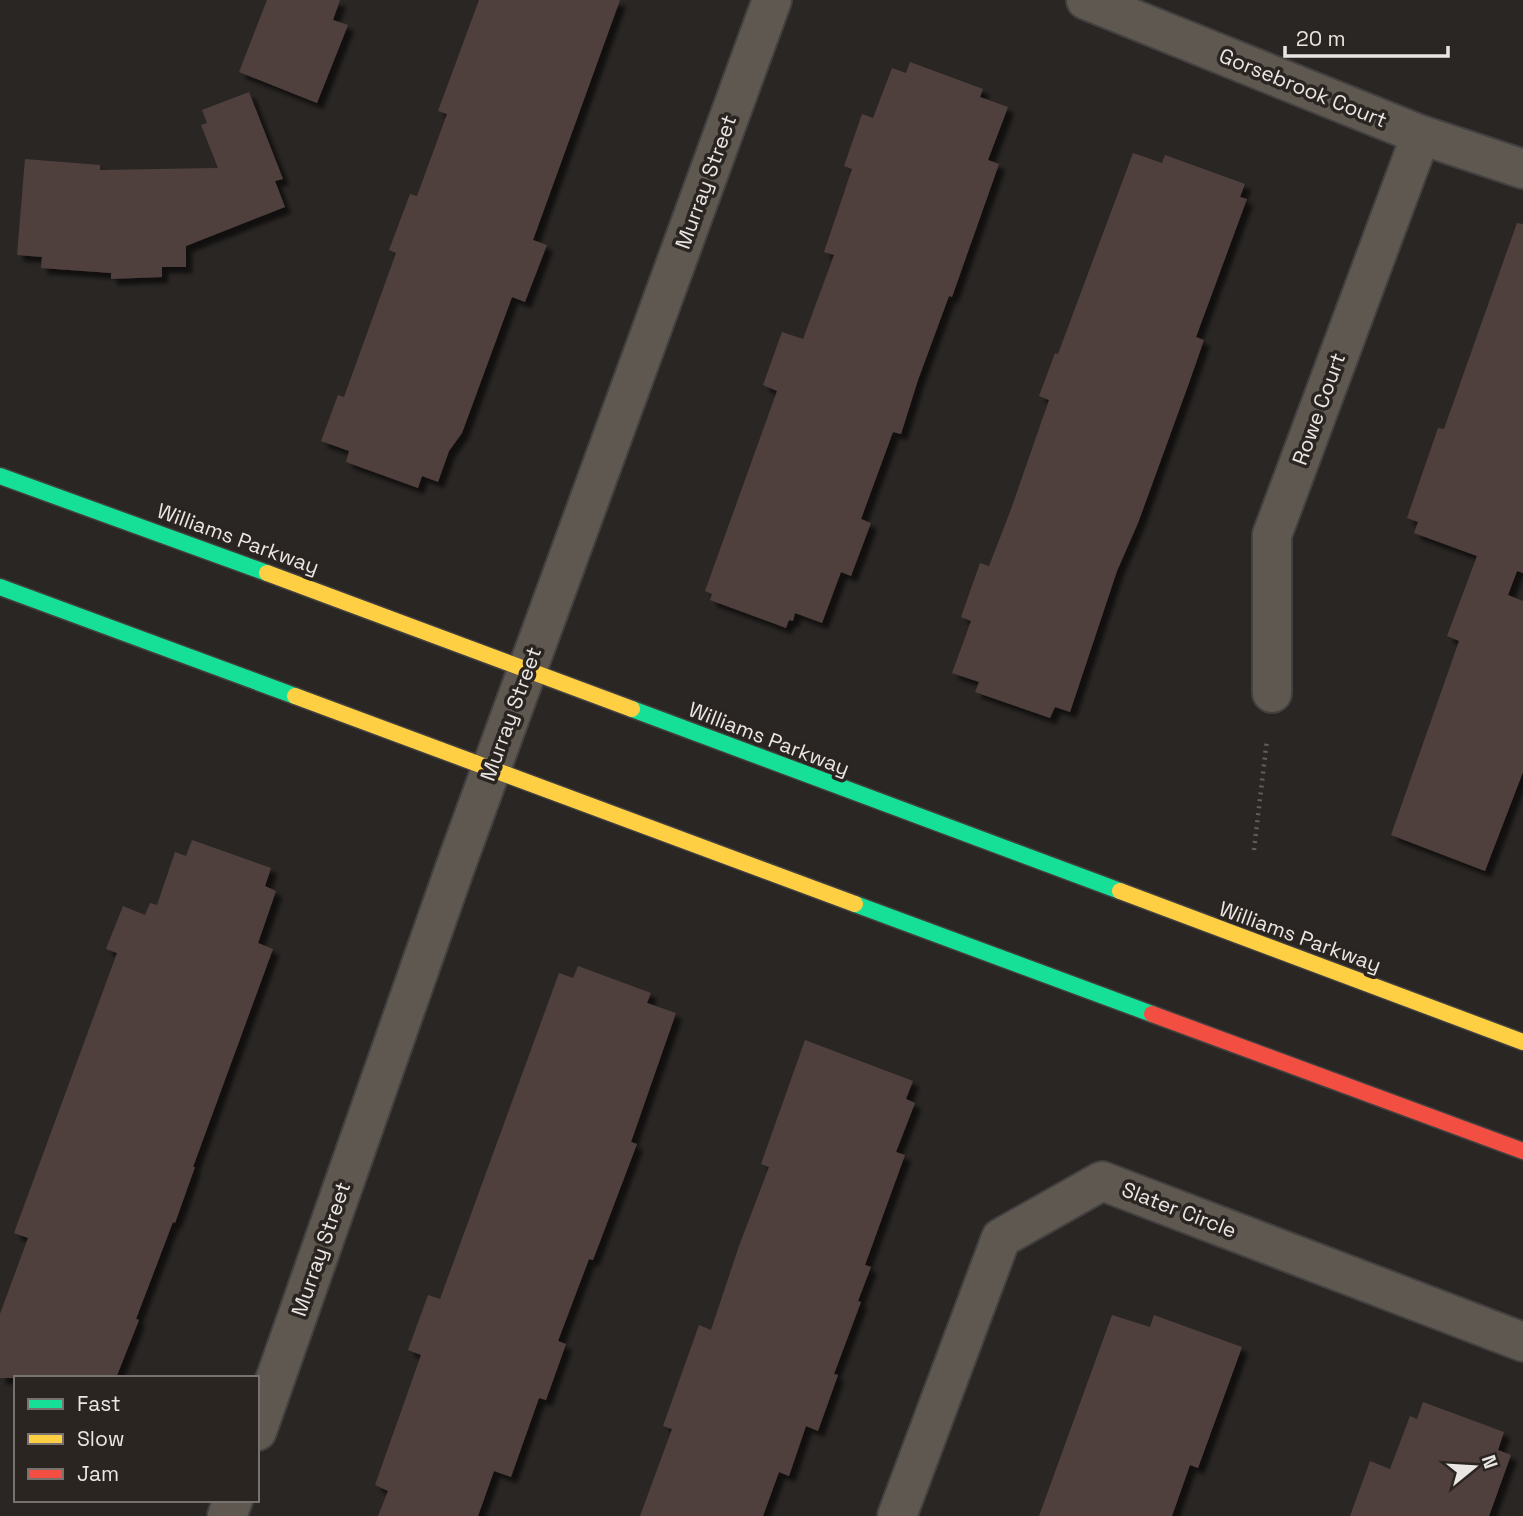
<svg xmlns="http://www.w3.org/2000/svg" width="1523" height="1516" font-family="'Space Grotesk',sans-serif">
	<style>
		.building { fill: #4f403e; filter: url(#shadow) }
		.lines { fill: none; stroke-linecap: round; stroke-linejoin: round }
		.street-casing { stroke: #434140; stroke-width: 42 }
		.fast-casing { stroke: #434140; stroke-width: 19 }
		.slow-casing { stroke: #434140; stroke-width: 19 }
		.jam-casing { stroke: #434140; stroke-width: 19 }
		.path { stroke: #625d58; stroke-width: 4.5; stroke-dasharray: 2 5; stroke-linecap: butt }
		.street { stroke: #5e5851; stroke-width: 38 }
		.fast { stroke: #16e098; stroke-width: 16 }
		.slow { stroke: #ffcf43; stroke-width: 16 }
		.jam { stroke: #f24e42; stroke-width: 16 }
		.labels { text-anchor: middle; stroke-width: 7; stroke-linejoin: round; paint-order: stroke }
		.street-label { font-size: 21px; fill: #eae6e4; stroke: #2b2522 }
	</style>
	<defs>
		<filter id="shadow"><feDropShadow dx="6" dy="6" stdDeviation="2" flood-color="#0009"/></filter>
	</defs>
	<rect width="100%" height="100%" fill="#292624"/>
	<g class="building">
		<path d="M267 0H340L333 20 348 25 317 103 239 72Z"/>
		<path d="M479 0H620L533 240 547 245 525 302 512 297 462 433 449 451 438 482 422 476 418 488 346 462 349 451 321 441 338 395 344 397 396 253 389 250 410 194 417 196 447 114 438 111Z"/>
		<path d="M910 62 983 89 980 97 1008 107 988 160 999 164 952 297 949 296 918 380 901 434 893 432 861 519 871 523 851 576 841 572 822 623 795 613 793 621 789 620 786 628 710 600 712 594 705 591 777 391 763 385 782 332 803 339 834 255 824 252 852 169 844 166 862 114 873 118 892 68 906 73Z"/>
		<path d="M249 92 283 179 275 181 285 207 186 246V267H162V277L111 279V273L41 268 42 257 17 255 25 159 100 165V170L218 168 201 125 207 123 202 110Z"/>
		<path d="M1133 153 1162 163 1165 155 1245 184 1240 197 1247 199 1196 337 1204 340 1189 383 1138 523 1117 571 1070 712 1055 707 1050 718 975 692 979 682 952 673 971 621 961 617 980 563 989 566 1010 512 1049 400 1039 396 1055 353 1058 354Z"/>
		<path d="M1517 223 1523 224V573L1517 571 1508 595 1523 601V772L1485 871 1391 835 1459 641 1447 636 1477 556 1414 533 1418 522 1407 518 1438 428 1444 429Z"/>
		<path d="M192 840 271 868 265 886 276 891 258 943 273 949 193 1167H195L175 1223 173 1222 136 1319 139 1320 116 1378H0V1314L28 1238 14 1233 117 953 106 949 123 906 145 915 150 903 157 905 175 852 186 856Z"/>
		<path d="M578 966 651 993 647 1003 676 1013 631 1142 637 1144 593 1260 589 1259 558 1341 566 1344 546 1400 539 1398 511 1477 494 1471 478 1516H378L388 1491 375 1485 421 1355 408 1350 428 1295 440 1299 559 973 573 978Z"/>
		<path d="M805 1040 913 1081 906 1099 915 1103 896 1152 905 1155 865 1265 871 1267 858 1301 861 1302 834 1374 838 1375 818 1431 806 1426 789 1476 779 1472 763 1516H640L672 1429 663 1426 699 1325 711 1330 739 1246 769 1167 761 1164Z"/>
		<path d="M1112 1315 1150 1327 1154 1315 1242 1347 1198 1468 1190 1465 1172 1516H1039Z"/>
		<path d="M1423 1402 1504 1432 1498 1450 1511 1455 1489 1516H1350L1370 1461 1390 1469 1410 1416 1417 1419Z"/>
	</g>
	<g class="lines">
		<defs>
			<g id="street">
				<path d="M1086 0 1421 135 1523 169"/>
				<path d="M1272 693V535L1421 135"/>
				<path d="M257 1431 456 865 772 0"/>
				<path d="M227 1516 233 1500"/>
				<path d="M897 1516 1001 1238 1102 1181 1523 1342"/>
			</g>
			<g id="fast">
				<path d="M0 476 267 573"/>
				<path d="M0 587 295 696"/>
				<path d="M632 709 1120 891"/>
				<path d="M855 904 1152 1014"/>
			</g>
			<g id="slow">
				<path d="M267 573 632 709"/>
				<path d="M295 696 855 904"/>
				<path d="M1120 891 1523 1042"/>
			</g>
			<path id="jam" d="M1152 1014 1523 1151"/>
		</defs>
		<use href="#street" class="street-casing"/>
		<use href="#fast" class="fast-casing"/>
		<use href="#slow" class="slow-casing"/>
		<use href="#jam" class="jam-casing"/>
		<path class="path" d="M1254 850 1267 739"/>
		<use href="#street" class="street"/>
		<use href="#fast" class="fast"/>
		<use href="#slow" class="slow"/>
		<use href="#jam" class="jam"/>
	</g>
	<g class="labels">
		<g class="street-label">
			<text transform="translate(1303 88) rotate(22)" y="7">Gorsebrook Court</text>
			<text transform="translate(706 182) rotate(-70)" y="7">Murray Street</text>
			<text transform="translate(1319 409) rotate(-70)" y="7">Rowe Court</text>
			<text transform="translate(238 539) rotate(20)" y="7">Williams Parkway</text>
			<text transform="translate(511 714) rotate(-70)" y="7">Murray Street</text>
			<text transform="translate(769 739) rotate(21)" y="7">Williams Parkway</text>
			<text transform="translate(1300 937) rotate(20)" y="7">Williams Parkway</text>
			<text transform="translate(1179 1210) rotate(21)" y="7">Slater Circle</text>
			<text transform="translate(321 1249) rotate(-71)" y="7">Murray Street</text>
		</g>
	</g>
	<rect x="14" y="1376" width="245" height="126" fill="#2b2522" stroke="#777270" stroke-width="2"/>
	<rect x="28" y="1399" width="35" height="10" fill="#16e098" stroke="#777270" stroke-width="2"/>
	<text x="77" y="1411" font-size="21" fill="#eae6e4">Fast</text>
	<rect x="28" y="1434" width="35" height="10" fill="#ffcf43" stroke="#777270" stroke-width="2"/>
	<text x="77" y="1446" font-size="21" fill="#eae6e4">Slow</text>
	<rect x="28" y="1469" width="35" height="10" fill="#f24e42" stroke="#777270" stroke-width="2"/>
	<text x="77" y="1481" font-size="21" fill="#eae6e4">Jam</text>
	<g transform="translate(1474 1467) rotate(72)" stroke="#2b2522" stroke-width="5" paint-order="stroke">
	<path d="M0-5L12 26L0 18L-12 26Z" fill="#eae6e4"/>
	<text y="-10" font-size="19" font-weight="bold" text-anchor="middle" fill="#eae6e4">N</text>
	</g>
	<path d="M1285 46v10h163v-10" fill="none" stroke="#eae6e4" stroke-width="3.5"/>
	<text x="1296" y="46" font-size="21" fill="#eae6e4" stroke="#2b2522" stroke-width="5" paint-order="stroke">20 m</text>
</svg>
